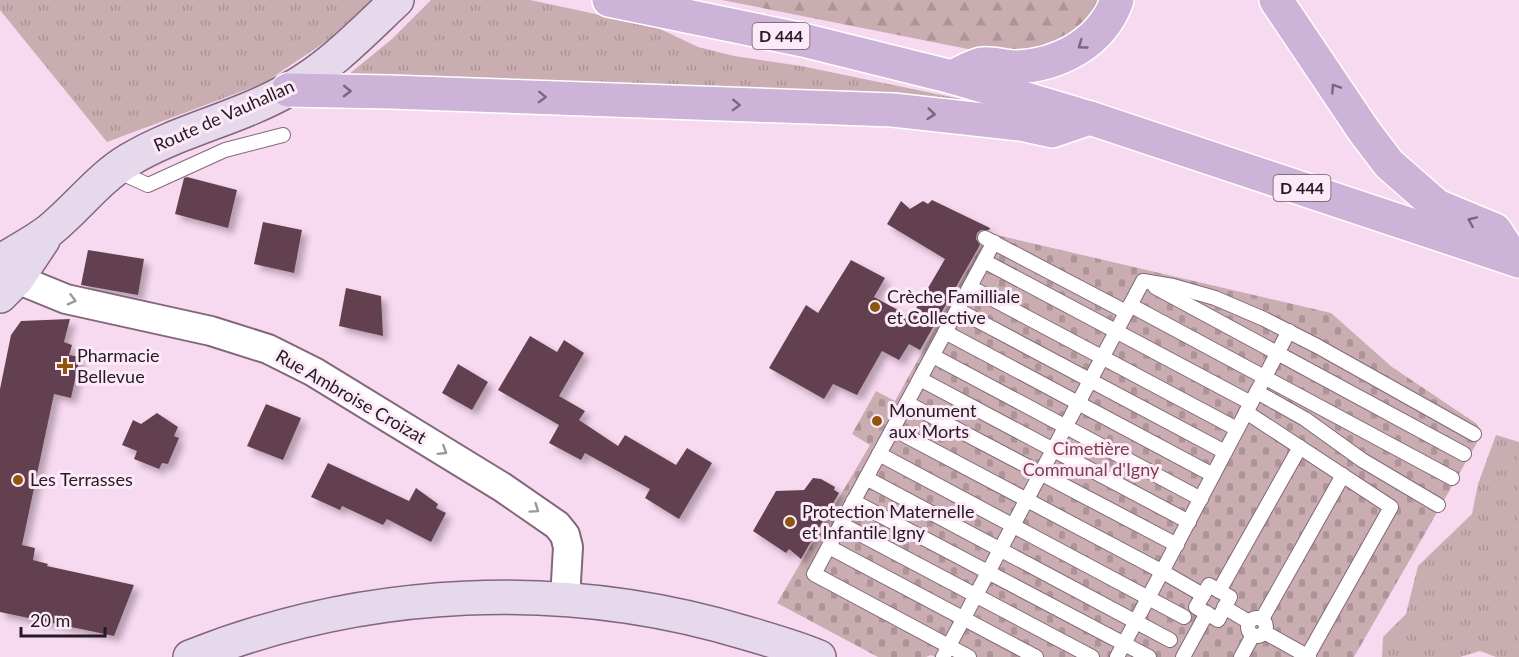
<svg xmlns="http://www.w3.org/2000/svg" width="1519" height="657" font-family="Lato,sans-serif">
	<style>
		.grass { fill: url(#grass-tufts) }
		.forest { fill: url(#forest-firs) }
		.cemetery { fill: url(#cemetery-stones) }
		.building { fill: #644150; filter: url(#shadow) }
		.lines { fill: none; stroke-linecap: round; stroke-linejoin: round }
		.lane-casing { stroke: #82677c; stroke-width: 16 }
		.street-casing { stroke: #82677c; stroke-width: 32 }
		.secondary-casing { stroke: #82677c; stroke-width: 36 }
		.primary-casing { stroke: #fff; stroke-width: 36 }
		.lane { stroke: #fff; stroke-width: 14 }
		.street { stroke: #fff; stroke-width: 28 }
		.secondary { stroke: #e6d9eb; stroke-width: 33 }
		.primary { stroke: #cdb3d7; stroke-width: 33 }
		.oneway { stroke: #79667d }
		.oneway2 { stroke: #9d989c }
		.poi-dot { fill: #8e570d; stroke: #fdeaf8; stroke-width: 2 }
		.labels { text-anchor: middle; stroke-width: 6; stroke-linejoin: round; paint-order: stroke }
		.shield { fill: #fdeaf8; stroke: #665863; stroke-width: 1.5 }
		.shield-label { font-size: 16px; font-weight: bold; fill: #251a23 }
		.street-label { font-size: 18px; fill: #251a23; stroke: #fdeaf8 }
		.poi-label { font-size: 18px; fill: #251a23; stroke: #fdeaf8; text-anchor: start }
		.park-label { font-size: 18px; fill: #7e424b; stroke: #fdeaf8 }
	</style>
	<defs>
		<pattern id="grass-tufts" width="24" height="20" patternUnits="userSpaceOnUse" patternTransform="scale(1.5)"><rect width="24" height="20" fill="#c9adb0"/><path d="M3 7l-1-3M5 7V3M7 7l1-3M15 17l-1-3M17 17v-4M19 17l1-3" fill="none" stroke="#ac9497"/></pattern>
		<pattern id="forest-firs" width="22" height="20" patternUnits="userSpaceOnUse" patternTransform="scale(1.5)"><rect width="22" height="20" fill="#c9adb0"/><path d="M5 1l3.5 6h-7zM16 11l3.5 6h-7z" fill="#ac9497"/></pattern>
		<pattern id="cemetery-stones" width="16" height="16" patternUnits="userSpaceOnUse" patternTransform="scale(1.5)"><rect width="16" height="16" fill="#c9adb0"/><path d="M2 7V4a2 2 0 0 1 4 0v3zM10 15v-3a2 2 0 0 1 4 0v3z" fill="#ac9497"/></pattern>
		<filter id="shadow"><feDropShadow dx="5.5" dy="5.5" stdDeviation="3" flood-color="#0004"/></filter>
	</defs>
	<rect width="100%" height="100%" fill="#f7d9f0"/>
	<g class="grass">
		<path d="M0 0H375L337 34 264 83 107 142 0 10Z"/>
		<path d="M431 0H530L656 27 698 47 734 56 801 66 961 99 957 105 343 79 392 39Z"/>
		<path d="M1496 435 1519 442V657H1496L1480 651 1460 657H1382L1383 637 1406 614 1418 566 1472 514 1478 484Z"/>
	</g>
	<path class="forest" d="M722 0H1104L1089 24 1046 52 993 54Z"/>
	<path class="cemetery" d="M988 233 1331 313 1392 367 1477 424 1482 434 1354 657H935L931 655 926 657H878L777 603 870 445 852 434 876 391 895 401Z"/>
	<g class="building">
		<path d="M187 177 237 190 228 228 175 214 184 178Z"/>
		<path d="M932 200 990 228 989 230H981L977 233 976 239 980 245 920 350 909 344 899 360 882 351 857 395 833 384 824 399 769 368 806 305 818 313 851 260 885 278 874 297 911 317 945 259 887 224 901 201 910 209 923 201 928 204Z"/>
		<path d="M263 222 302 230 294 273 254 264Z"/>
		<path d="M88 250 144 259 138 295 81 285Z"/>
		<path d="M346 288 381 296 383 336 339 326Z"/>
		<path d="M70 319 64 342 72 345 69 355 80 357 71 398 54 394 22 545 35 548 33 560 48 564 47 566 134 585 114 636 0 612V389L11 335 21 321Z"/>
		<path d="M530 336 557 352 564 340 584 353 559 396 585 411 579 420 618 446 625 435 676 465 687 448 712 463 679 519 645 498 650 489 585 453 581 460 549 443 559 425 498 390Z"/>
		<path d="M458 364 488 382 472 410 442 393Z"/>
		<path d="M266 404 301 418 283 460 247 446Z"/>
		<path d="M157 413 178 427 174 436 179 438 168 464 162 463 159 469 134 459 137 451 122 445 133 420 141 424Z"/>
		<path d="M328 463 409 501 416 488 438 504 436 508 446 513 431 542 387 519 383 525 342 506 340 510 311 497Z"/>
		<path d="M813 478 821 479 835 487 834 490 839 493 801 559 789 549 786 553 753 531 776 491 804 490Z"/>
	</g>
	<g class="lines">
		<defs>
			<g id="lane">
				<path d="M117 171 148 185 225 150 283 135"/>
				<path d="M985 238 1126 312"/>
				<path d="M984 261 1251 403"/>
				<path d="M970 287 1237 429"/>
				<path d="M1155 287 1464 454"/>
				<path d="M1130 305 1452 478"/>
				<path d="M958 310 1225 452"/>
				<path d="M945 332 1213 475"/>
				<path d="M933 356 1201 499"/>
				<path d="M920 379 1189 522"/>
				<path d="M1257 392 1305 419 1362 460 1438 505"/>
				<path d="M907 403 1177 545"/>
				<path d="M1246 412 1391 507 1307 657"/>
				<path d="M893 429 1163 572 1203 595"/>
				<path d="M879 454 1184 617"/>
				<path d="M866 478 1170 640"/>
				<path d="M853 501 1149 657"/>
				<path d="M841 524 1092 657"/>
				<path d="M829 547 1036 657"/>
				<path d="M1209 585 1230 597 1218 620 1196 607Z"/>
				<path d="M1219 591 1300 447"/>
				<path d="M1224 607 1249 622"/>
				<circle cx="1257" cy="627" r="9"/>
				<path d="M1262 619 1343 475"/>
				<path d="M1264 632 1309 657"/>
				<path d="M943 657 1143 281 1173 286 1215 298 1264 319 1317 346 1474 434"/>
				<path d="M969 657 814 574 994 242"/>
				<path d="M1117 657 1289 331"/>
				<path d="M1183 657 1207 613"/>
				<path d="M1241 657 1253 635"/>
			</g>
			<path id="street" d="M17 279 66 299 211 331 268 349 314 372 502 487 557 525 565 535 568 547 565 599"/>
			<g id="secondary">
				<path d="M0 262C16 251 35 242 50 230 77 208 99 178 129 160 179 130 237 119 288 90 330 67 362 33 397 0"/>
				<path d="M0 296 17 279 43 240"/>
				<path d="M190 657C366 587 564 578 746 633 770 640 795 647 819 657"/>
			</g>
			<g id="primary">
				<path d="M609 0 803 40 952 77 1090 118 1519 261"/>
				<path d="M1276 0 1364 131 1389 164 1437 206 1495 230 1506 247"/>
				<path d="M952 77C961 73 972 66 982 64 991 62 1004 67 1014 67 1058 66 1102 43 1117 0"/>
				<path d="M288 90 390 92 893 110 1020 124 1052 131 1090 118"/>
			</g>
		</defs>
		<use href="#lane" class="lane-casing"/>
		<use href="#street" class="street-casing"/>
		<use href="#secondary" class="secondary-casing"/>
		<use href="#primary" class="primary-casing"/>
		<use href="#lane" class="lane"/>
		<use href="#street" class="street"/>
		<use href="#secondary" class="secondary"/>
		<use href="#primary" class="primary"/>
	</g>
	<defs><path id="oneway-chevron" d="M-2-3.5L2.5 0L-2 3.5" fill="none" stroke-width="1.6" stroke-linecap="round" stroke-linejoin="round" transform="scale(1.5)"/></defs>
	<g class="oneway">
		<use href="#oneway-chevron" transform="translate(1082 45) rotate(144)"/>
		<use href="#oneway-chevron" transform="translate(1335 88) rotate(-124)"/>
		<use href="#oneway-chevron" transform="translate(347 91) rotate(1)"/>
		<use href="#oneway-chevron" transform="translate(542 97) rotate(2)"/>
		<use href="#oneway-chevron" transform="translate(736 105) rotate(2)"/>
		<use href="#oneway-chevron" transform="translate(931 114) rotate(6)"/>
		<use href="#oneway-chevron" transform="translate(1472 221) rotate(-157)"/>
	</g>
	<g class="oneway2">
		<use href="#oneway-chevron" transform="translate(72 300) rotate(15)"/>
		<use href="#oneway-chevron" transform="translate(443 451) rotate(32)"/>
		<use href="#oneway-chevron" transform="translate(535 509) rotate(35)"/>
	</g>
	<g class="poi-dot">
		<circle cx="875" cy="307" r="6"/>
		<path d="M62 357h6v6h6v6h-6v6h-6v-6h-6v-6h6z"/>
		<circle cx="877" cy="421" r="6"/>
		<circle cx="18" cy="480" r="6"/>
		<circle cx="790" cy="522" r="6"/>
	</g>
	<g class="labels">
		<g class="shield">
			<rect x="752.5" y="23" width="57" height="26" rx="4.5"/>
			<rect x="1273.5" y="175" width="57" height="26" rx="4.5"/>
		</g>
		<g class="shield-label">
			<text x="781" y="42">D 444</text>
			<text x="1302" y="194">D 444</text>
		</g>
		<g class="street-label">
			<text transform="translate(224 116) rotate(-24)" y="6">Route de Vauhallan</text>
			<text transform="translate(351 397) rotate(30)" y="6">Rue Ambroise Croizat</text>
		</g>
		<g class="poi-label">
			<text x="887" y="303">Crèche Familliale<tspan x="887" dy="21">et Collective</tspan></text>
			<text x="77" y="362">Pharmacie<tspan x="77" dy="21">Bellevue</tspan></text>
			<text x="889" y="417">Monument<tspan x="889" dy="21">aux Morts</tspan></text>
			<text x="30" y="486">Les Terrasses</text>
			<text x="802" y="518">Protection Maternelle<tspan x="802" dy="21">et Infantile Igny</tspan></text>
		</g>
		<g class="park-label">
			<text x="1091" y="455">Cimetière<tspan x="1091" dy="21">Communal d'Igny</tspan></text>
		</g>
	</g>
	<path d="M21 627v9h84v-9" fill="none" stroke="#251a23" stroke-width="3"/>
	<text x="30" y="627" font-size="18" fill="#251a23" stroke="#fdeaf8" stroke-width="4.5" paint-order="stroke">20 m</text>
</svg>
